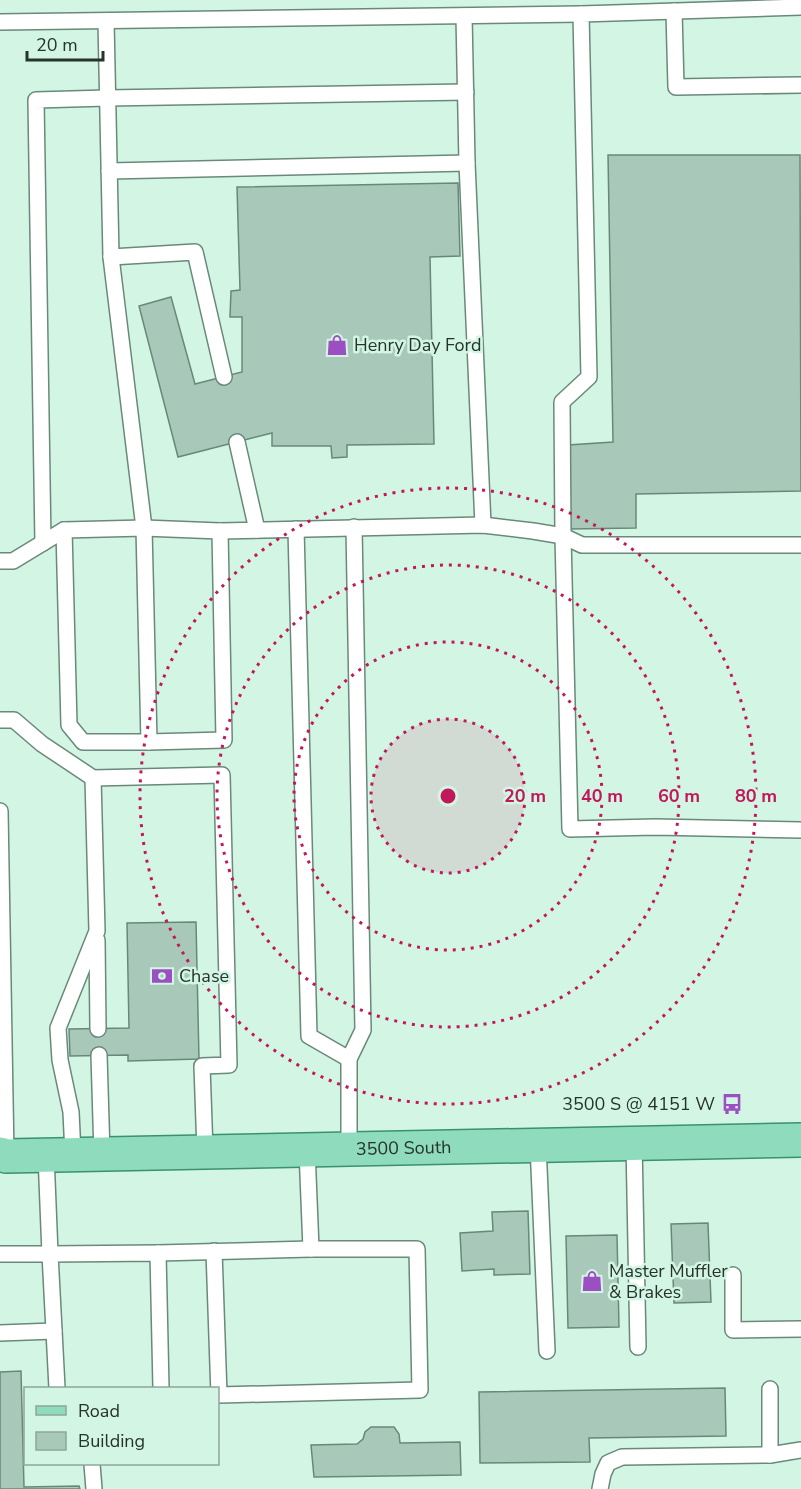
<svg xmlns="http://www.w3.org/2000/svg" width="801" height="1489" font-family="'Nunito Sans',sans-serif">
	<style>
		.building { fill: #a8c9b9; stroke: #698879; stroke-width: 1.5 }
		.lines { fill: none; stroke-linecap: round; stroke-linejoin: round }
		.service-casing { stroke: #6a897a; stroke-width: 18 }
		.primary-casing { stroke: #3a916f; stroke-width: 36 }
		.service { stroke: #fff; stroke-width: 15 }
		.primary { stroke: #8fdbbe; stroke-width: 33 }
		.ring { fill: none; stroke: #c2185b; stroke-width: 3; stroke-dasharray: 3 6 }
		.labels { text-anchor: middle; stroke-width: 5; stroke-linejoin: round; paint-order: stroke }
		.poi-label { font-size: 18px; fill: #26332d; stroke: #d3f5e4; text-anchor: start }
		.street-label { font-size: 18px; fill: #26332d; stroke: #d3f5e4 }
		.centre { fill: #c2185b; stroke: #d3f5e4; stroke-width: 3 }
		.ring-label { font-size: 18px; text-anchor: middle; font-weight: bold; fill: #c2185b; stroke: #d3f5e4; stroke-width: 5; stroke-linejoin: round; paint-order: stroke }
	</style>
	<rect width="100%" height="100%" fill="#d3f5e4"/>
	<g class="building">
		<path d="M608 155H800L801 491 636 494V528L569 529 568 445 613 442Z"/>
		<path d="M458 183 460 256 430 257 434 444 347 445V457L332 458 331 446H272V433L178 457 139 306 171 297 195 384 242 372V317H230L231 291 240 290 237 187Z"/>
		<path d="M196 922 199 1059 128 1061V1055L70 1056 69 1029 129 1028 127 923Z"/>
		<path d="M528 1211 530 1274 494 1275V1269L462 1271 460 1233 493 1231 492 1212Z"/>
		<path d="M708 1223 711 1302 674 1303 671 1224Z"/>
		<path d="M617 1235 619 1327 568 1328 566 1236Z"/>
		<path d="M21 1371 24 1487 79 1486 80 1489H0V1372Z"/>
		<path d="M725 1388 726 1436 589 1438 590 1462 480 1463 479 1392Z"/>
		<path d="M371 1427H394L399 1434 400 1443 460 1442 461 1475 314 1477 311 1445 357 1444 363 1439 365 1432Z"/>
	</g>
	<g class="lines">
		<defs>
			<g id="service">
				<path d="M801 7 581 14 589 377 562 402 563 536 570 829 655 827 801 830"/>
				<path d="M674 11 676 87 801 85"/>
				<path d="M464 16 467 163 483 525"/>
				<path d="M0 22 581 14"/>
				<path d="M109 171 467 163"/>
				<path d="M111 257 195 252 224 377"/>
				<path d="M237 442 257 530"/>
				<path d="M296 529 309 1036 349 1059"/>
				<path d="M64 530 69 725 83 742H149L144 528 111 257 106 21"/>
				<path d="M43 543 36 100 107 98 466 92"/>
				<path d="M0 561H13L64 530 144 528 220 531 483 525 533 531 563 536 582 545H801"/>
				<path d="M0 720H14L42 744 93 778 222 775 229 1065 202 1066 205 1152"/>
				<path d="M149 742 224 740 220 531"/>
				<path d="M0 811 6 1156"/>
				<path d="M97 940 98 1029"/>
				<path d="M99 1055 102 1154"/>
				<path d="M634 1143 638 1347"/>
				<path d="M538 1145 547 1351"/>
				<path d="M349 1149V1059L363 1030 354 527"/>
				<path d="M73 1154 71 1112 60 1060 58 1028 97 931 93 778"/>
				<path d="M214 1251 219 1395 420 1390 417 1249H311"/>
				<path d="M158 1253 311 1249 307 1150"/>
				<path d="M0 1254H50L46 1155"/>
				<path d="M733 1275V1330L801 1329"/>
				<path d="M0 1333 54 1331"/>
				<path d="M57 1388 50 1254 158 1253 161 1388"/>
				<path d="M770 1389V1455"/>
				<path d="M92 1464 94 1489"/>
				<path d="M600 1489 603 1474 608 1463 622 1457 770 1455 801 1450"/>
			</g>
			<g id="primary">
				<path id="s1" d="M0 1154 6 1156 801 1140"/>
			</g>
		</defs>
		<use href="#service" class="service-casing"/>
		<use href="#primary" class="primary-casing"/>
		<use href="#service" class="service"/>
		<use href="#primary" class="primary"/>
	</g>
	<circle cx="448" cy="796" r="77" fill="#c2185b" fill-opacity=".12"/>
	<g class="ring">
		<circle cx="448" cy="796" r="77"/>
		<circle cx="448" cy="796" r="154"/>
		<circle cx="448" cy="796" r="231"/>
		<circle cx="448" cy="796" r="308"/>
	</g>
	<defs>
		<symbol id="shop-bare" viewBox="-9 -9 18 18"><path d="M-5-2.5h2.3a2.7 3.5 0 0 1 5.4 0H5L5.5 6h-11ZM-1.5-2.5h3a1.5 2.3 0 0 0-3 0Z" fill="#9c4fc1" stroke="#d3f5e4" stroke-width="2.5" paint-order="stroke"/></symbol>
		<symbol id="bank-bare" viewBox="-9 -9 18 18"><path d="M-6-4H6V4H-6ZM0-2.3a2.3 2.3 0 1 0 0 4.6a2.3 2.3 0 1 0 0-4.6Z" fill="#9c4fc1" stroke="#d3f5e4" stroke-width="2.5" paint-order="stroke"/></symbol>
		<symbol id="bus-bare" viewBox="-9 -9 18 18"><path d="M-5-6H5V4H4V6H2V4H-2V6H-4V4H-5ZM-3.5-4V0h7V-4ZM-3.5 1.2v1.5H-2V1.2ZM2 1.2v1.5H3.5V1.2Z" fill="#9c4fc1" stroke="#d3f5e4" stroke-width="2.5" paint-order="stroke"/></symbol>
	</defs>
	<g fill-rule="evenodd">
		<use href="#shop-bare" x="322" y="330" width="30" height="30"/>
		<use href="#bank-bare" x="147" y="961" width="30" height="30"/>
		<use href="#bus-bare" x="717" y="1089" width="30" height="30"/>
		<use href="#shop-bare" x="577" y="1266" width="30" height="30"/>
	</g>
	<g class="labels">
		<g class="poi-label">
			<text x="354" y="351">Henry Day Ford</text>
			<text x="179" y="982">Chase</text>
			<text x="715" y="1110" text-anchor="end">3500 S @ 4151 W</text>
			<text x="609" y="1277">Master Muffler<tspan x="609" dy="21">&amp; Brakes</tspan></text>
		</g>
		<g class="street-label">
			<text dy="6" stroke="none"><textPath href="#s1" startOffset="404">3500 South</textPath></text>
		</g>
	</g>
	<circle cx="448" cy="796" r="9" class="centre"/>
	<g class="ring-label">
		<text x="525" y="802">20 m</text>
		<text x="602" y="802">40 m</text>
		<text x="679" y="802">60 m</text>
		<text x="756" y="802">80 m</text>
	</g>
	<rect x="24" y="1387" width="195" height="78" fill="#d3f5e4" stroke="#8ea79b" stroke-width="1.5"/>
	<rect x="36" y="1406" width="30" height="9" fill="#8fdbbe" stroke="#8ea79b" stroke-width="1.5"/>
	<text x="78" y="1417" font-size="18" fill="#26332d">Road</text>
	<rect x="36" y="1432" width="30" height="18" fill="#a8c9b9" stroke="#8ea79b" stroke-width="1.5"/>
	<text x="78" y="1447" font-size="18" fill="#26332d">Building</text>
	<path d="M27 51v9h76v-9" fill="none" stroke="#26332d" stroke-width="3"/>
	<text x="36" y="51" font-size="18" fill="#26332d" stroke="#d3f5e4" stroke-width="4.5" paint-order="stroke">20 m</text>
</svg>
